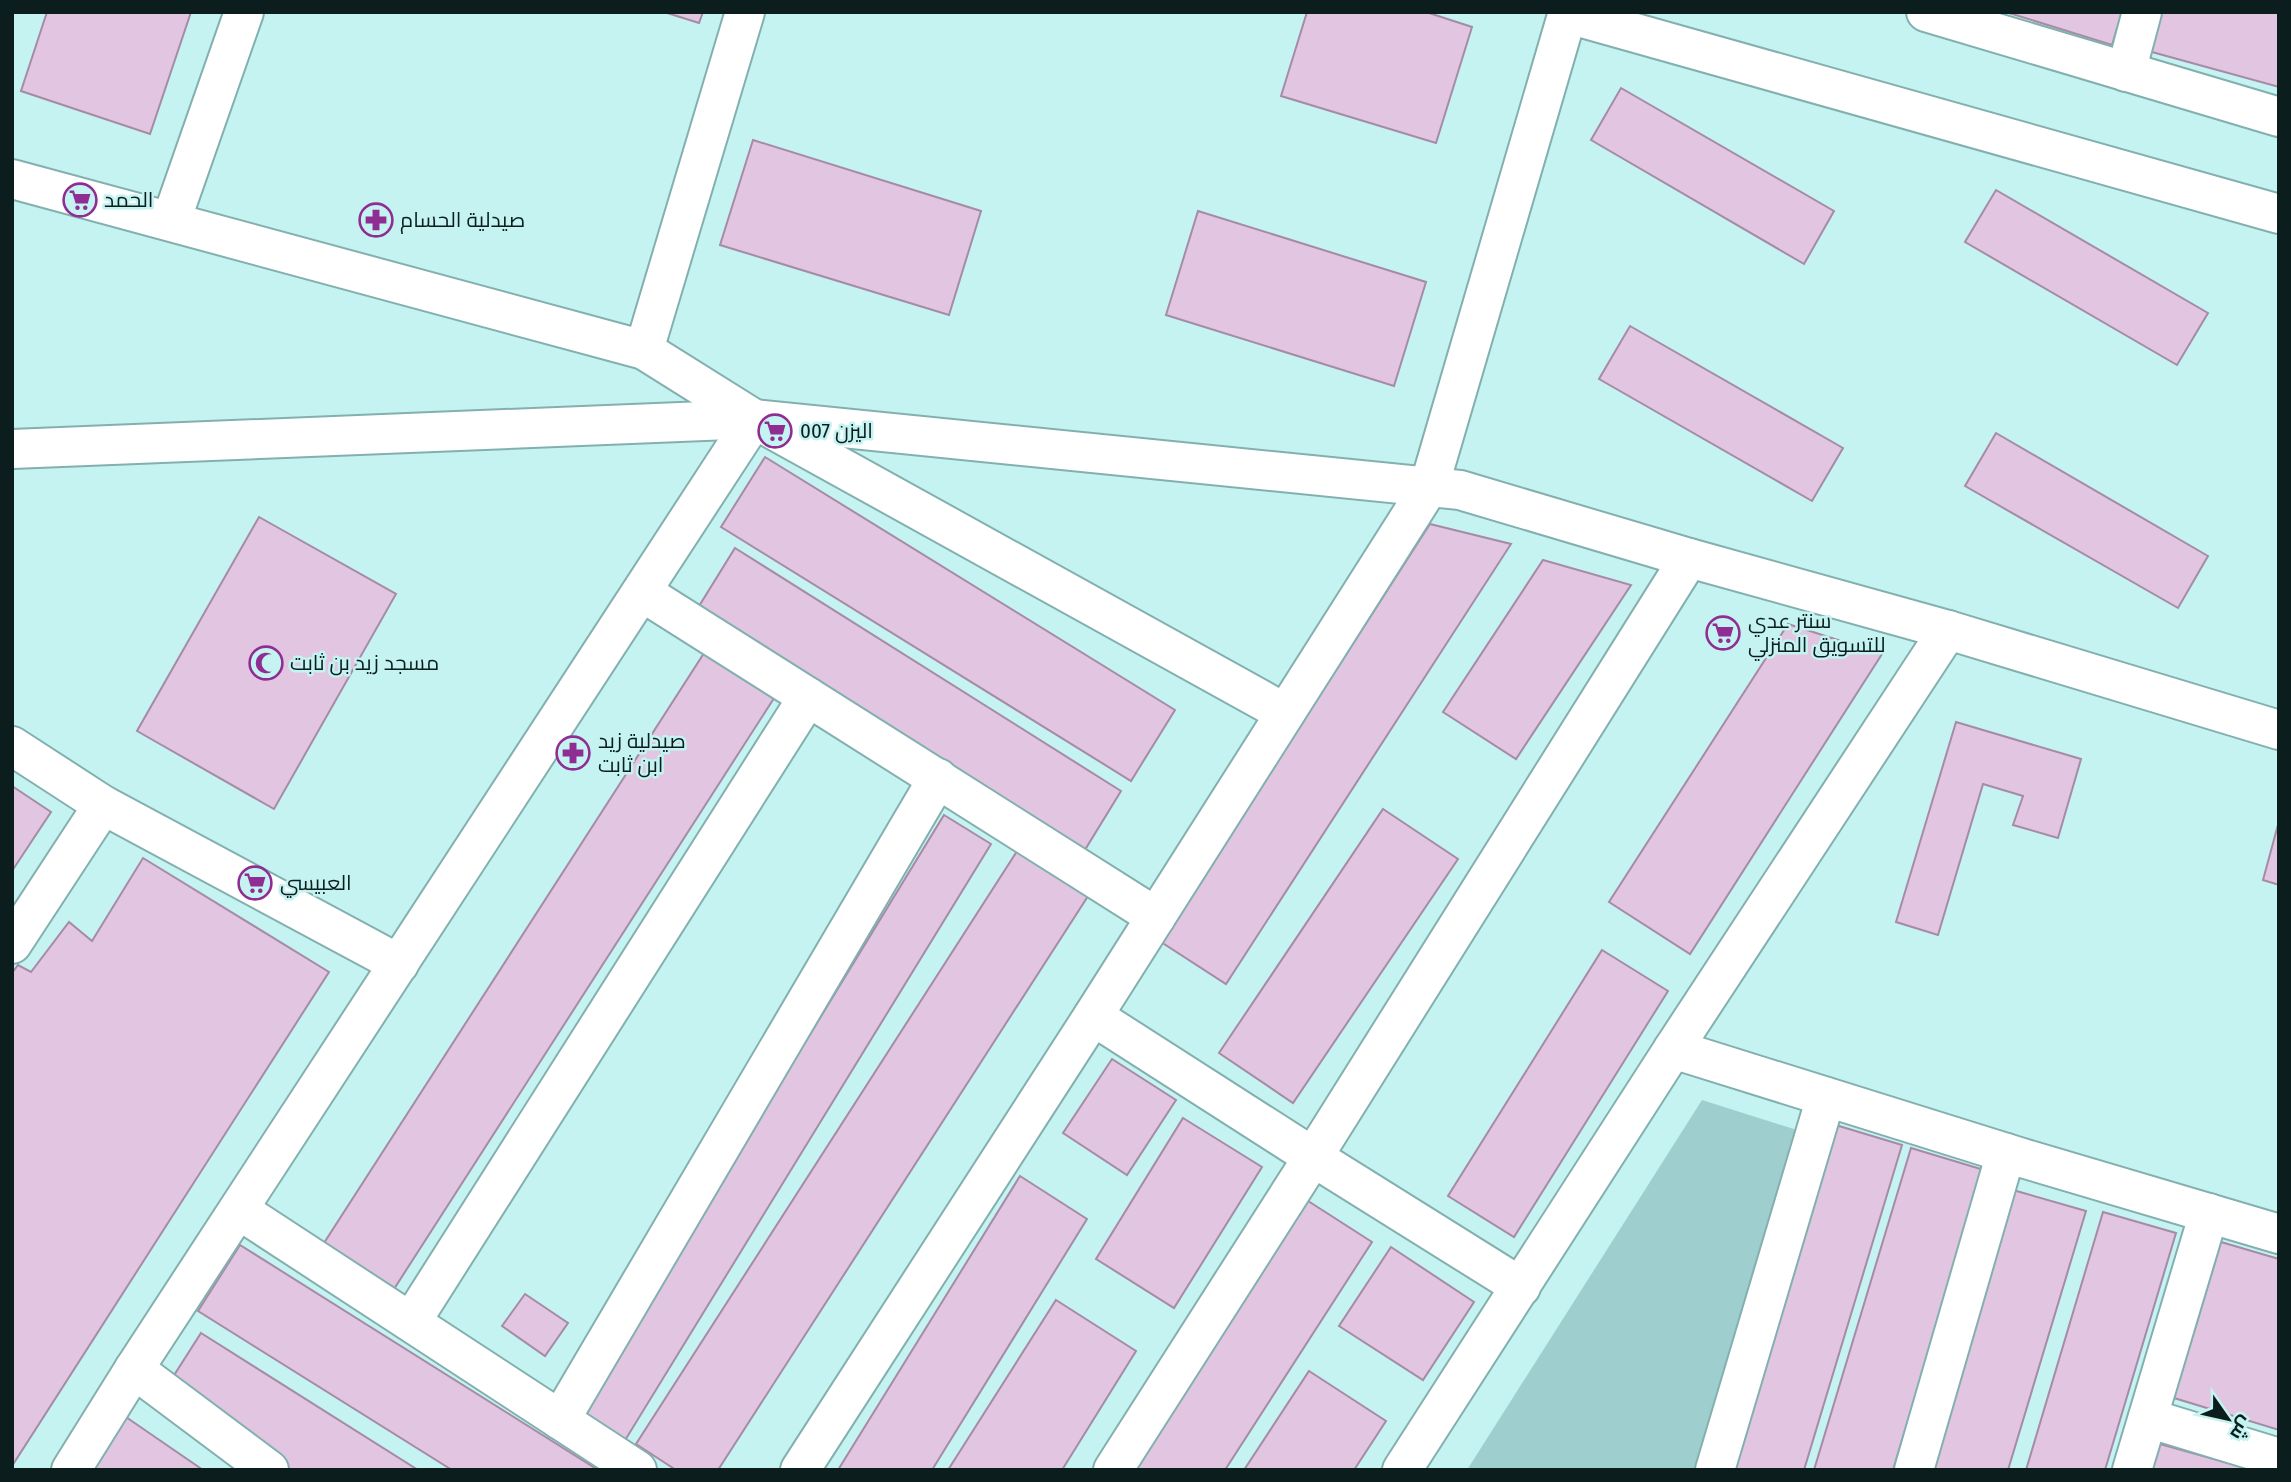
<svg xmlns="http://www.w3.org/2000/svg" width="2291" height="1482" font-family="'Fira Sans Condensed',Cairo,sans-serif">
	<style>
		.green { fill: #9ececd }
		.building { fill: #e1c5e1; stroke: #a58ba5; stroke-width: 2 }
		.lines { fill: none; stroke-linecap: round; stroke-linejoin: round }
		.minor-casing { stroke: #83b0af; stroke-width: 42 }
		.major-casing { stroke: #83b0af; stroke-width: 42 }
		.minor { stroke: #fff; stroke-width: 38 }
		.major { stroke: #fff; stroke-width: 38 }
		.labels { text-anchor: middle; stroke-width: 5; stroke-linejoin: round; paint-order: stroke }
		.poi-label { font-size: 21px; fill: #0b1d1d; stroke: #c4f3f2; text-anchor: start }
	</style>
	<rect width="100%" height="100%" fill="#c4f3f2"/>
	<path class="green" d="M1702 1100 1800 1131 1698 1470H1467Z"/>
	<g class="building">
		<path d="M47 12H191L150 134 21 91Z"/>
		<path d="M664 12H703L699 23Z"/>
		<path d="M1307 12H1426L1472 27 1436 143 1281 96Z"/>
		<path d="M2006 12H2122L2112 45Z"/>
		<path d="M2152 12H2279V87L2141 49Z"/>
		<path d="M1621 88 1834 211 1804 264 1591 140Z"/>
		<path d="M753 140 981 211 949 315 720 245Z"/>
		<path d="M1996 190 2208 313 2177 365 1965 242Z"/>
		<path d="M1198 211 1426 282 1394 386 1166 315Z"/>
		<path d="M1630 326 1843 448 1812 501 1599 379Z"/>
		<path d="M1996 433 2208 556 2178 608 1965 486Z"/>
		<path d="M765 457 1175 710 1131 781 721 527Z"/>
		<path d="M259 517 396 594 274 809 137 731Z"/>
		<path d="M1430 524 1511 544 1226 984 1161 942Z"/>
		<path d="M735 548 1121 791 1083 853 696 611Z"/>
		<path d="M1543 560 1631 585 1516 759 1443 712Z"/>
		<path d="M1788 624 1882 654 1690 954 1609 902Z"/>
		<path d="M708 647 778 692 394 1289 324 1243Z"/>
		<path d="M1956 722 2081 759 2058 838 2013 825 2023 796 1983 784 1938 935 1896 922Z"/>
		<path d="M12 786 51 812 12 871Z"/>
		<path d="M1383 809 1458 859 1293 1103 1219 1053Z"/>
		<path d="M944 815 991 844 624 1442 578 1414Z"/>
		<path d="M2279 821V885L2263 880Z"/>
		<path d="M1019 848 1090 893 718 1470H676L636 1444Z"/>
		<path d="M143 858 329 972 12 1466V973L18 965 31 972 69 922 92 941Z"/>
		<path d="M1602 950 1668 991 1514 1237 1448 1196Z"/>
		<path d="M1112 1059 1176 1100 1127 1175 1063 1133Z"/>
		<path d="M1183 1118 1262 1167 1174 1308 1096 1259Z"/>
		<path d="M1829 1123 1902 1145 1804 1470H1725Z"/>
		<path d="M1911 1148 1984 1170 1893 1470H1814Z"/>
		<path d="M1020 1176 1087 1219 932 1470H838Z"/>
		<path d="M2013 1190 2086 1211 2008 1470H1929Z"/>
		<path d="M1305 1199 1372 1242 1225 1470H1130Z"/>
		<path d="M2103 1212 2176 1233 2105 1470H2026Z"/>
		<path d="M2221 1242 2279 1259V1430L2174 1398Z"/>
		<path d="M240 1245 598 1470H452L198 1311Z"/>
		<path d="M1391 1247 1474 1302 1423 1380 1339 1326Z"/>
		<path d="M525 1294 568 1323 545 1356 502 1326Z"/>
		<path d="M1056 1300 1136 1351 1062 1470H948Z"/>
		<path d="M201 1333 418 1470H289L164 1391Z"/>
		<path d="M1309 1371 1386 1421 1354 1470H1244Z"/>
		<path d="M123 1415 203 1470H87Z"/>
		<path d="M2160 1444 2253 1470H2152Z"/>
	</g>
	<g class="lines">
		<defs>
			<g id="minor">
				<path d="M1926 12 2279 117"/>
				<path d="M2126 72 2142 12"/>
				<path d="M12 179 644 350 754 419 1285 713"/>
				<path d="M171 221 244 12"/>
				<path d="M644 350 745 12"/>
				<path d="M12 449 754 419 1460 490 1689 558 1948 630 2279 730"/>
				<path d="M642 592 1156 917"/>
				<path d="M12 746 103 805 399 964"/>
				<path d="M12 944 103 805"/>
				<path d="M1093 1016 1313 1157 1521 1287"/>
				<path d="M1673 1049 2019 1157 2279 1234"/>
				<path d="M239 1210 637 1470"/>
				<path d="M411 1322 808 697"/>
				<path d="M134 1369 269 1470"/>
				<path d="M2148 1418 2279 1458"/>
				<path d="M560 1420 938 778"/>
				<path d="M71 1470 134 1369 754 419"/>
				<path d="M800 1470 1093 1016 1429 487 1568 12"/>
				<path d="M1113 1470 1313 1157 1689 558"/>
				<path d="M1402 1470 1673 1049 1948 630"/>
				<path d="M1715 1470 1826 1097"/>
				<path d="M1914 1470 2006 1153"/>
				<path d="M2132 1470 2209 1213"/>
			</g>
			<path id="major" d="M1568 14 2279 214"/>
		</defs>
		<use href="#minor" class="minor-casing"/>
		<use href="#major" class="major-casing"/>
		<use href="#minor" class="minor"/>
		<use href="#major" class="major"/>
	</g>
	<defs>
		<symbol id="supermarket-ring" viewBox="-11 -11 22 22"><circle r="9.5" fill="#c4f3f2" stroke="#902d93" stroke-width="1.5"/><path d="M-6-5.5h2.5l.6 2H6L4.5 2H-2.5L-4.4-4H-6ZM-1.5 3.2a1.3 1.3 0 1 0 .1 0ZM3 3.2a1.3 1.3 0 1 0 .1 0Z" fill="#902d93"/></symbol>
		<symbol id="pharmacy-ring" viewBox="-11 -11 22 22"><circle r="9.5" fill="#c4f3f2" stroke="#902d93" stroke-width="1.5"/><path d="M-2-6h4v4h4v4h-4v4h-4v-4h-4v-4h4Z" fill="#902d93"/></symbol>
		<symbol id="mosque-ring" viewBox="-11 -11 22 22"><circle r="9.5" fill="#c4f3f2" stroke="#902d93" stroke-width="1.5"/><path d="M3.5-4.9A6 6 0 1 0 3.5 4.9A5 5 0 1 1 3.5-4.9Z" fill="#902d93"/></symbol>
	</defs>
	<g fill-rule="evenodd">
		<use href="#supermarket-ring" x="61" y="181" width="38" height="38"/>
		<use href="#pharmacy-ring" x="357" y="201" width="38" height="38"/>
		<use href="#supermarket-ring" x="756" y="412" width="38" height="38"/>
		<use href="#supermarket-ring" x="1704" y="614" width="38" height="38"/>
		<use href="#mosque-ring" x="247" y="644" width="38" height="38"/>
		<use href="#pharmacy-ring" x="554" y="734" width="38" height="38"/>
		<use href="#supermarket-ring" x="236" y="864" width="38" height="38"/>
	</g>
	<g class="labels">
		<g class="poi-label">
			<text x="104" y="207">الحمد</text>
			<text x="400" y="227">صيدلية الحسام</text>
			<text x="800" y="438">اليزن 007</text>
			<text x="1748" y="628">سنتر عدي<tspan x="1748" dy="24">للتسويق المنزلي</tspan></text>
			<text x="290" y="670">مسجد زيد بن ثابت</text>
			<text x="598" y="748">صيدلية زيد<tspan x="598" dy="24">ابن ثابت</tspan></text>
			<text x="280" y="890">العبيسي</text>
		</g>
	</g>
	<rect width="2291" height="1482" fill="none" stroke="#0b1d1d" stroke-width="28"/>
	<g transform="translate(2228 1419) rotate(124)" stroke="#c4f3f2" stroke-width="5" paint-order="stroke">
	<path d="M0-5L12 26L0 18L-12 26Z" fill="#0b1d1d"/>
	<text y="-10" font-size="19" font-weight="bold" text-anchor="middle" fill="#0b1d1d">ش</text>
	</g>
</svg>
